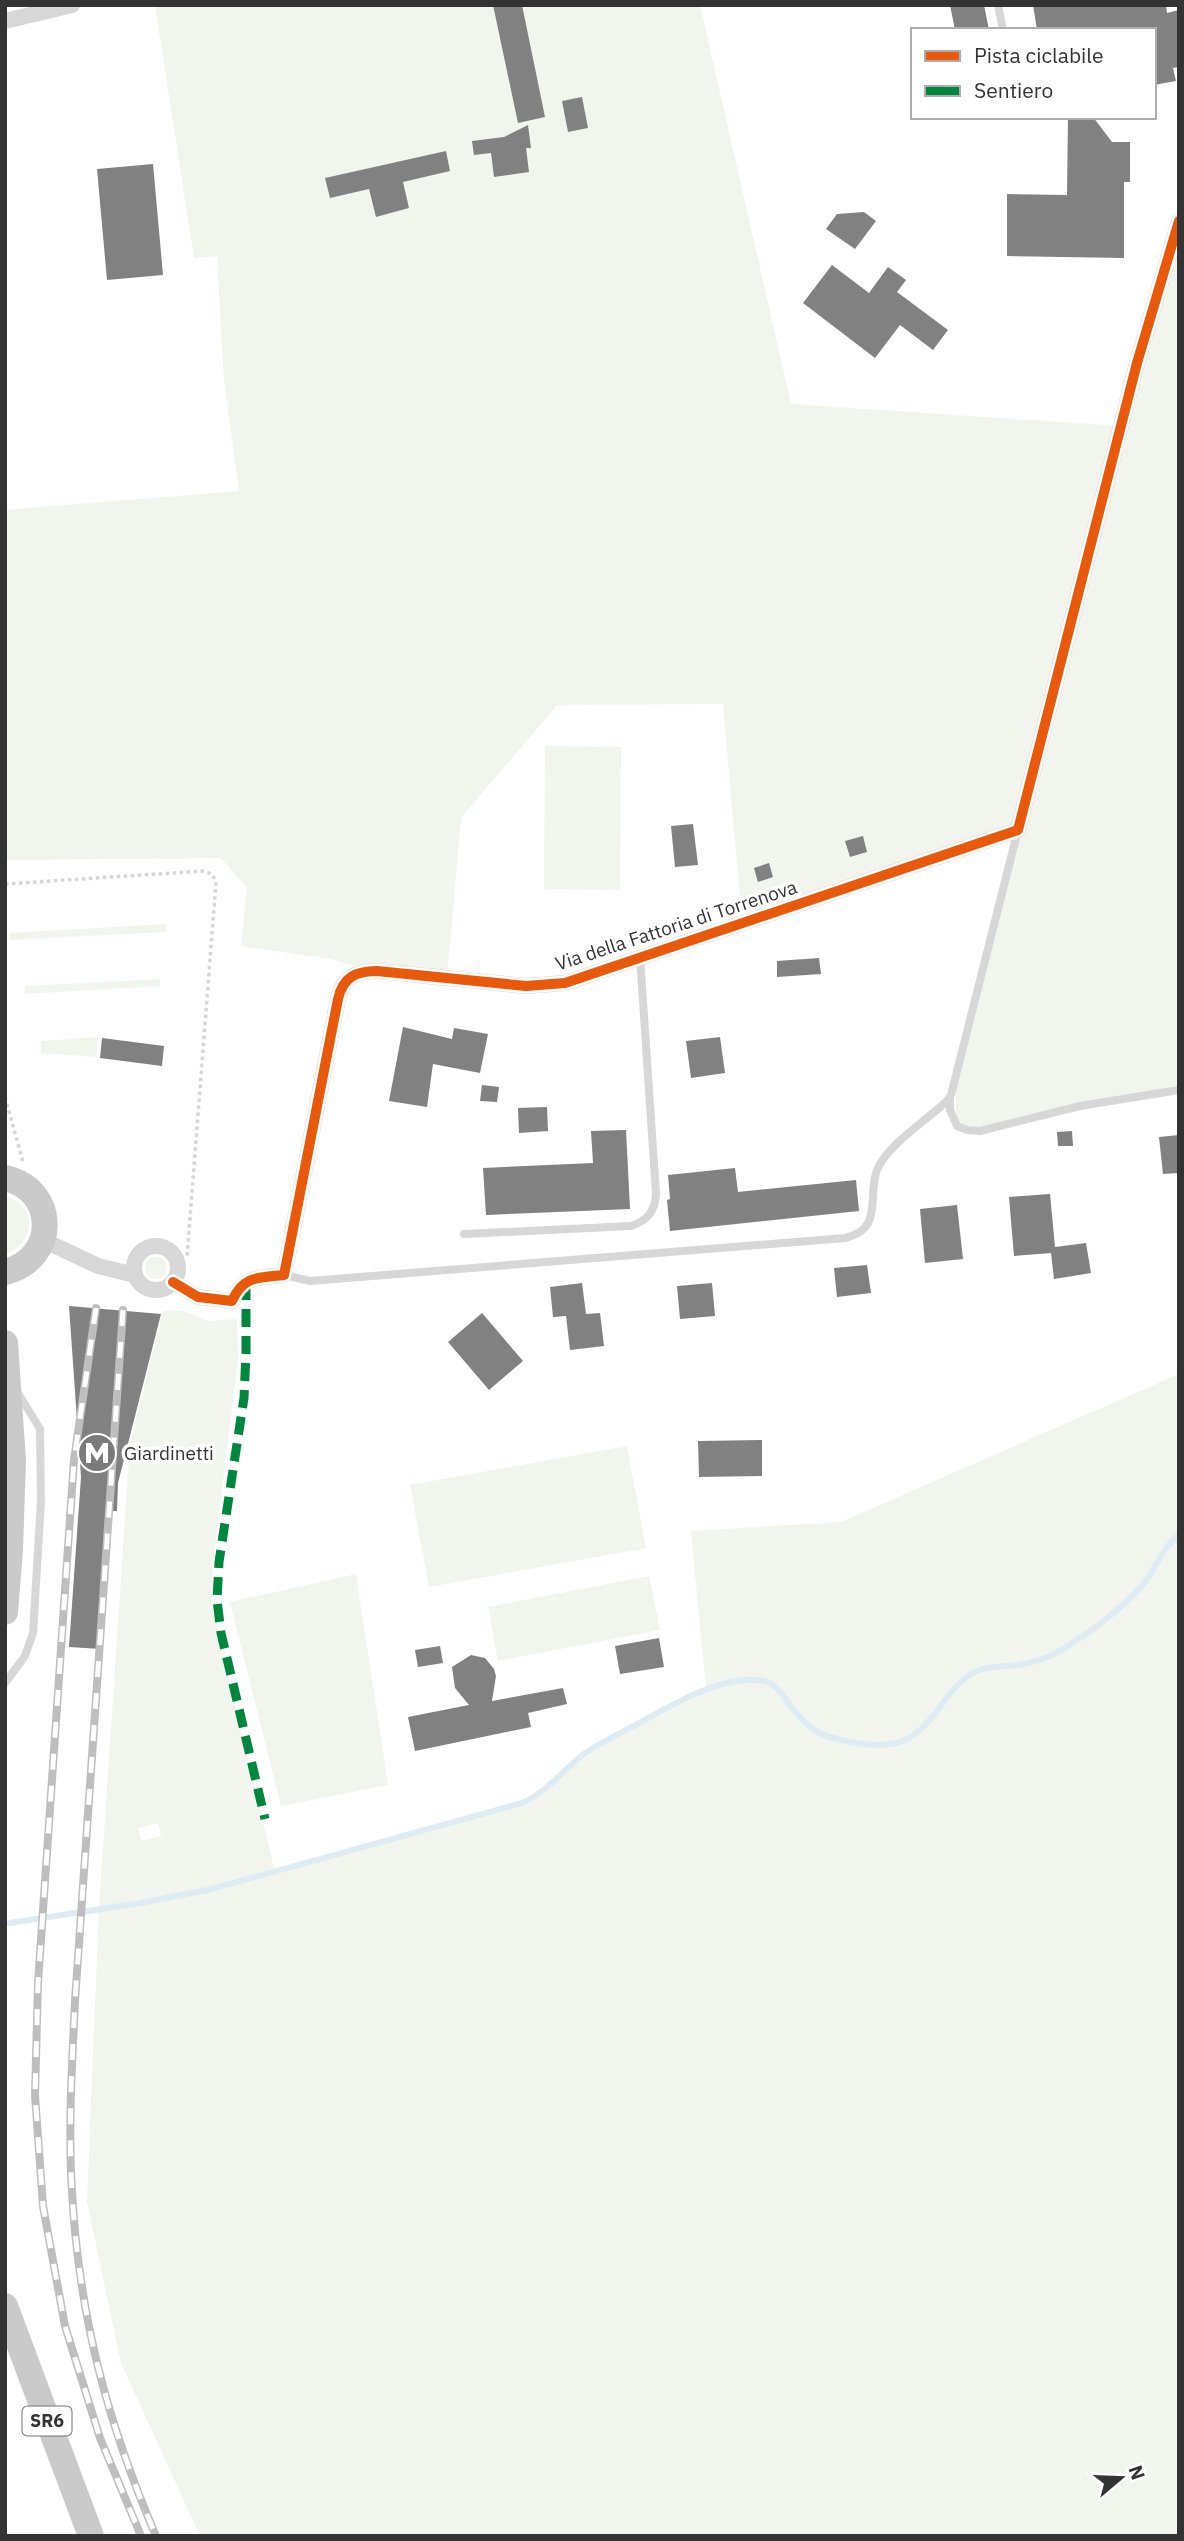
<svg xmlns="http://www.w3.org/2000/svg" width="1184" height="2541" font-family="'IBM Plex Sans',sans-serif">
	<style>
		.green { fill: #f1f5ed; fill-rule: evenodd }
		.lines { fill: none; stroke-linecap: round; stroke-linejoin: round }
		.stream { stroke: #ddebf3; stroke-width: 6 }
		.building { fill: #818181 }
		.path { stroke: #d6d6d6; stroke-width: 3.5; stroke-dasharray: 3.5 3.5; stroke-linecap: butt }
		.service { stroke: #d7d7d7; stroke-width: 8 }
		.minor { stroke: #d7d7d7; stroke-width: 16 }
		.primary { stroke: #cacaca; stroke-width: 26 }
		.rail-casing { stroke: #bebebe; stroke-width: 8 }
		.rail { stroke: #fff; stroke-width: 5; stroke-dasharray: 16; stroke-linecap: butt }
		.quiet { stroke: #00873e; stroke-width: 9; stroke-dasharray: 18 9; stroke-linecap: butt }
		.cycleway-casing { stroke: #fff; stroke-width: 15 }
		.cycleway { stroke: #e8590c; stroke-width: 10 }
		.labels { text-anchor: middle; stroke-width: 7; stroke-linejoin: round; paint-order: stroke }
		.shield { fill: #fff; stroke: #707070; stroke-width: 2 }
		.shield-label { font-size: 18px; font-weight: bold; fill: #333 }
		.street-label { font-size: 19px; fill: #333; stroke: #fff }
		.poi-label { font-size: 19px; fill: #333; stroke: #fff; text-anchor: start }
	</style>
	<rect width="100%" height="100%" fill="#fff"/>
	<g class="green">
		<path d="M155 5H700L791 404 1121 426 1179 222V1094L1047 1114 980 1131 957 1126 955 1075 1017 831 742 923 723 704 557 705 461 818 447 978 371 971 331 959 241 946 247 888 221 858 5 860V510L239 491 224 381 217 256 194 258Z"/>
		<path d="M545 746 621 747 620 890 544 889Z"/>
		<path d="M166 924V932L10 940V933Z"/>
		<path d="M160 979V986L25 994V986Z"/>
		<path d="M98 1037 96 1057 41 1053V1041Z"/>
		<path d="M5 1196C38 1204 36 1244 5 1254Z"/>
		<circle cx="156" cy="1268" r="11"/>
		<path d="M174 1310 183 1311 207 1321 237 1319 238 1359 213 1563 212 1608 275 1872 531 1799C584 1755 643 1717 706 1689L691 1531 841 1522 1179 1374V2536H200L121 2363 87 2202 99 1908 130 1444 163 1311ZM158 1823 161 1836 141 1841 138 1828Z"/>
		<path d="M627 1446 646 1548 429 1587 410 1485Z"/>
		<path d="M356 1574 388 1785 281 1806 230 1602Z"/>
		<path d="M649 1576 660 1630 498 1661 488 1607Z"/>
	</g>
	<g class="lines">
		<path class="stream" d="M10 1923 140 1903 208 1890 522 1803C547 1792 563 1770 584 1754 601 1742 621 1733 639 1723 669 1707 698 1689 731 1682 786 1671 777 1700 810 1727 821 1736 837 1739 850 1742 894 1750 914 1744 940 1707 948 1696 956 1684 968 1676 984 1665 1000 1667 1019 1665 1035 1662 1049 1658 1063 1649 1092 1631 1123 1608 1145 1582 1157 1566 1162 1548 1179 1535"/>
	</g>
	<g class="building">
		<path d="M493 5H522L545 117 518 123Z"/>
		<path d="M950 5H984L989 30H955Z"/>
		<path d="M1033 5H1166L1167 13 1179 10V67L1173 68 1176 81 1154 85V30H1037Z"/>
		<path d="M582 97 588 128 568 132 562 101Z"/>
		<path d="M1068 117H1093L1112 142H1130V182H1124V258L1007 256V194L1067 195Z"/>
		<path d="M528 125 531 148H526L529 172 494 177 491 153 474 155 472 141 504 137Z"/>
		<path d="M446 151 450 171 403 182 409 208 376 217 369 189 330 198 325 178Z"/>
		<path d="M153 164 163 275 107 280 97 169Z"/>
		<path d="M864 212 876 221 855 249 826 229 837 214Z"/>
		<path d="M832 265 869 293 888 267 906 280 897 292 948 330 933 350 900 325 875 358 803 303Z"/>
		<path d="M693 824 698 865 675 867 671 826Z"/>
		<path d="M863 836 867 852 850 857 845 841Z"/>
		<path d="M769 863 773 877 758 882 754 868Z"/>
		<path d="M819 958 821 974 777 977V961Z"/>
		<path d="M403 1027 452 1039 454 1028 488 1034 480 1073 433 1064 427 1107 389 1101Z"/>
		<path d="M720 1037 725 1073 691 1078 686 1041Z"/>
		<path d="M102 1038 164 1046 162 1066 100 1058Z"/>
		<path d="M482 1085 499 1087 497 1102 480 1101Z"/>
		<path d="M547 1107 548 1131 519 1133 518 1108Z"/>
		<path d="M626 1130 630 1209 486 1215 483 1168 593 1163 591 1131Z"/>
		<path d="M1072 1131 1073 1146H1058L1057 1132Z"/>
		<path d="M1179 1135V1173L1163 1174 1159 1137Z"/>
		<path d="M735 1168 738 1192 856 1180 859 1211 670 1231 667 1200 670 1199 668 1175Z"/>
		<path d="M1050 1194 1055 1247 1086 1243 1091 1273 1054 1279 1051 1253 1014 1256 1009 1197Z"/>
		<path d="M957 1205 963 1259 925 1263 920 1209Z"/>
		<path d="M867 1265 871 1293 837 1297 834 1268Z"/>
		<path d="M582 1283 586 1314 600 1313 604 1346 570 1350 566 1316 553 1317 550 1287Z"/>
		<path d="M712 1283 715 1316 680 1319 677 1286Z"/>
		<path d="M69 1306 161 1314 118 1483 117 1511H111L101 1649 69 1647 81 1477Z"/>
		<path d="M482 1313 523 1361 489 1390 448 1342Z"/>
		<path d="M762 1440V1476L699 1477 698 1441Z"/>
		<path d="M659 1638 664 1667 620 1674 615 1646Z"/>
		<path d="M440 1646 443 1663 418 1667 415 1650Z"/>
		<path d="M471 1655 485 1658 494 1669 496 1676 492 1701 563 1688 567 1704 528 1713 531 1727 415 1751 408 1717 469 1705 455 1688 452 1667Z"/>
	</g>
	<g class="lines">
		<g class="path">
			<path d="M5 884 203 871 212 874 216 882 187 1257"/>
			<path d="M5 1097 23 1162"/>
		</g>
		<g class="service">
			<path d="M998 5 1003 30"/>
			<path d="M950 1098V1110L957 1126 967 1130 980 1131 1080 1106 1179 1090"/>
			<path d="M464 1234 631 1226C648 1220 655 1212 656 1193L640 957"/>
			<path d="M284 1275 310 1281 845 1238C884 1229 867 1197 877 1170 888 1144 927 1120 947 1101L951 1095 1018 830"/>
			<path d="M5 1683 25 1656 33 1633 41 1501 40 1429 18 1393"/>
		</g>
		<g class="minor">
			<path d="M5 21 72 5"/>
			<path d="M43 1240 98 1266 135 1275"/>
			<circle cx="156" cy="1268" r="22"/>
			<path d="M173 1282 198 1297 232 1301C244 1275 259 1278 284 1275L338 999C343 977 356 971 377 971L526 986 565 983 1018 830 1137 363 1179 221"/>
		</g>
		<g class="primary">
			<path d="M5 1178C58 1190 58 1259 5 1272"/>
			<path d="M5 1343 13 1461 10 1550 5 1612"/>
			<path d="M5 2306 91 2536"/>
		</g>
		<defs>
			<g id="rail">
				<path d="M96 1308 74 1460 38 1983 35 2095 43 2206 65 2326 100 2438 141 2536"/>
				<path d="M123 1310 75 2001C72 2064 68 2128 72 2192 79 2316 107 2422 156 2536"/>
			</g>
		</defs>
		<use href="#rail" class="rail-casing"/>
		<use href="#rail" class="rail"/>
		<path class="quiet" d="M246 1282V1353L244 1398 219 1562 217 1600 221 1633 265 1819"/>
		<defs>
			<path id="cycleway" d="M173 1282 198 1297 232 1301C244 1275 259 1278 284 1275L338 999C343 977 356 971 377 971L526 986 565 983 1018 830 1137 363 1179 221"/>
		</defs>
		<use href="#cycleway" class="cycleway-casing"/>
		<use href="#cycleway" class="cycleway"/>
	</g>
	<defs>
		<symbol id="metro-disc" viewBox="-11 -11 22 22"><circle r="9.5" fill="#7a7a7a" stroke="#fff"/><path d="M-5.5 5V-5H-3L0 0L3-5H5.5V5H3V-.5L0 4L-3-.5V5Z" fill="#fff"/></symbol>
	</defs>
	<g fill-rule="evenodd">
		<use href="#metro-disc" x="75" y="1431" width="44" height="44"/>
	</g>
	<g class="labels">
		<rect class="shield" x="22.5" y="2406.5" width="49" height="29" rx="5"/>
		<g class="shield-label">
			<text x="47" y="2427">SR6</text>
		</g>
		<g class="street-label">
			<text transform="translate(676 925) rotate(-18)" y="7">Via della Fattoria di Torrenova</text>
		</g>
		<g class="poi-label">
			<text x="124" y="1460">Giardinetti</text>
		</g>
	</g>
	<rect width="1184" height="2541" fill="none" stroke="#333333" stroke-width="14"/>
	<rect x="911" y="28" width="245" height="91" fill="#ffffff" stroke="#adadad" stroke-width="2"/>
	<rect x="925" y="51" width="35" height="10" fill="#e8590c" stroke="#adadad" stroke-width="2"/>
	<text x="974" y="63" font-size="21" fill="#333333">Pista ciclabile</text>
	<rect x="925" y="86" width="35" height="10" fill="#00873e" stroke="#adadad" stroke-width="2"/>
	<text x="974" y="98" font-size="21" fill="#333333">Sentiero</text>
	<g transform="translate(1121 2478) rotate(71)" stroke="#ffffff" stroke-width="5" paint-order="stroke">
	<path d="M0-5L12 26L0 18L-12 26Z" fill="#333333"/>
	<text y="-10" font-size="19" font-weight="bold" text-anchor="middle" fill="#333333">N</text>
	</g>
</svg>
